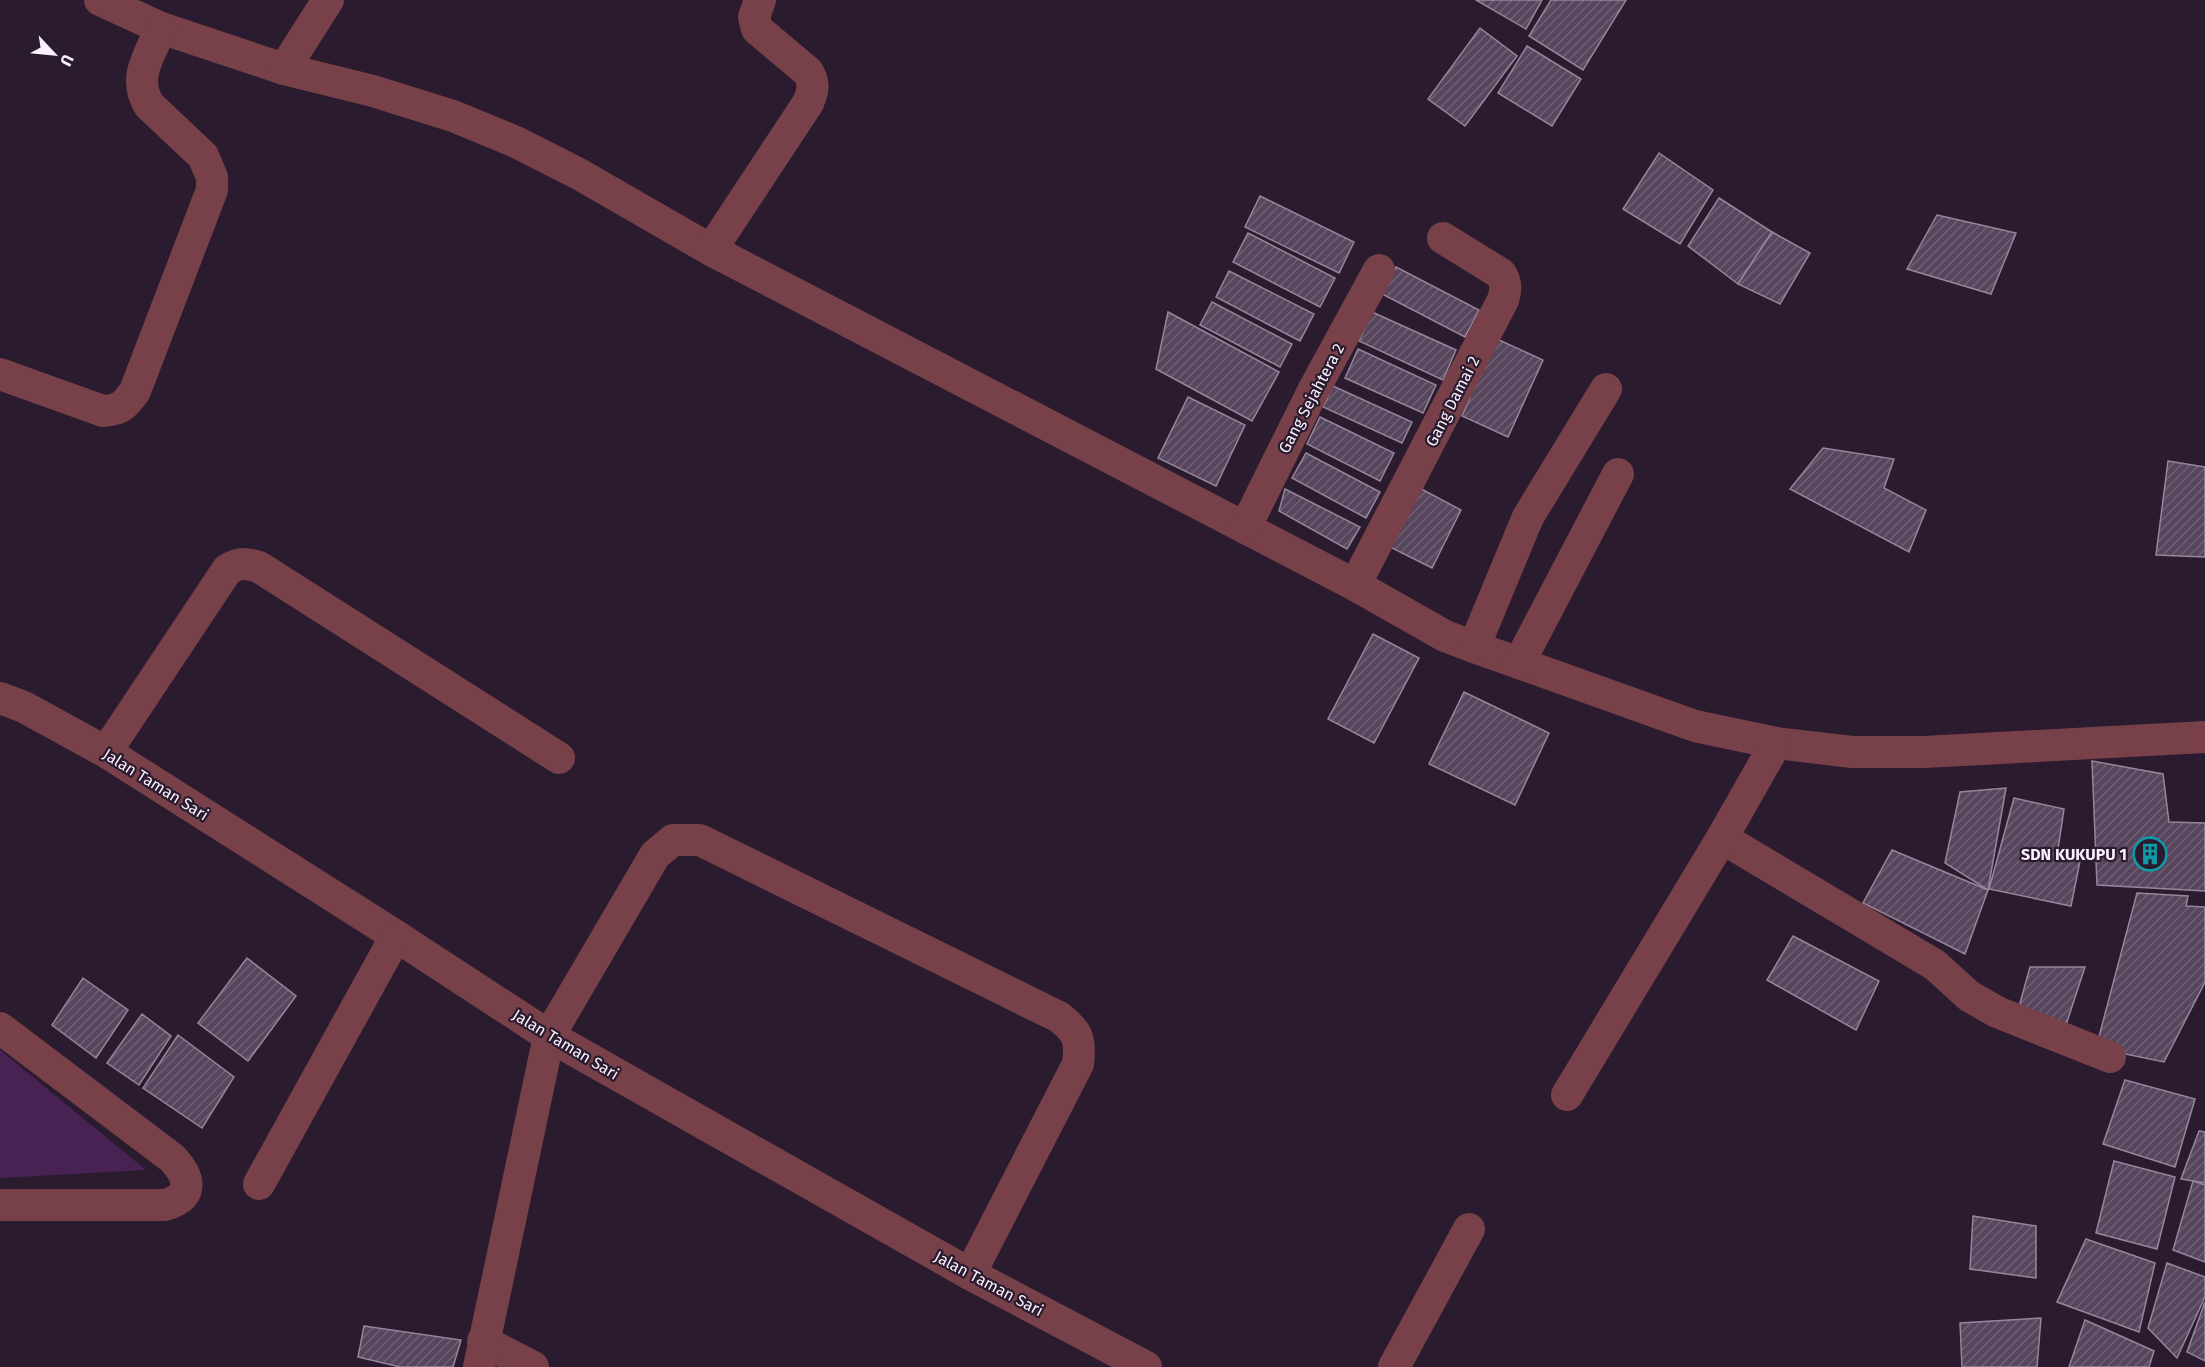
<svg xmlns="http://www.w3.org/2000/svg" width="2205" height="1367" font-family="'Fira Sans',sans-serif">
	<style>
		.park { fill: #482253 }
		.building { fill: url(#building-hatch); stroke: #98859d; stroke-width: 1.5 }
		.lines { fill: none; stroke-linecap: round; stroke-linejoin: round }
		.street { stroke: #78414a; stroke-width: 32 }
		.labels { text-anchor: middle; stroke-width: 4.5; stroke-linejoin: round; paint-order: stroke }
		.street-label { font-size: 16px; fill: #fbf1fe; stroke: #2a1b2f }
		.poi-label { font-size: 16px; font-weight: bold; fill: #fbf1fe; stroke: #2a1b2f; text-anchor: end }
	</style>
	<defs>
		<pattern id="building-hatch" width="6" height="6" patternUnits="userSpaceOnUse" patternTransform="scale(1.5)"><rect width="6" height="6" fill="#56455c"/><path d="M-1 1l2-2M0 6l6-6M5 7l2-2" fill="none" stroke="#6f6074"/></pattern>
	</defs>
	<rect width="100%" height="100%" fill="#2a1b2f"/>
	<path class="park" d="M0 1050 146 1170 0 1178Z"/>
	<g class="building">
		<path d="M1476 0H1542L1526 29Z"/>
		<path d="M1551 0H1626L1583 70 1529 36Z"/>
		<path d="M1480 28 1517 56 1465 126 1428 99Z"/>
		<path d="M1527 46 1581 79 1552 126 1498 93Z"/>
		<path d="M1659 153 1713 190 1680 244 1623 209Z"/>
		<path d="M1260 196 1354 242 1339 273 1245 227Z"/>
		<path d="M1719 198 1772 232 1738 284 1688 246Z"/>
		<path d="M1937 215 2016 233 1991 294 1907 269Z"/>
		<path d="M1772 232 1810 253 1780 304 1738 284Z"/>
		<path d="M1248 233 1335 278 1320 307 1233 262Z"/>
		<path d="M1396 267 1479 310 1465 337 1382 294Z"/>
		<path d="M1229 271 1314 314 1300 341 1216 297Z"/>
		<path d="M1212 302 1292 344 1280 367 1200 325Z"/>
		<path d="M1168 312 1279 372 1252 421 1156 369Z"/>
		<path d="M1372 312 1456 350 1443 380 1359 341Z"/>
		<path d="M1499 340 1543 360 1508 437 1462 416 1470 398 1459 388Z"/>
		<path d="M1358 349 1436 385 1423 413 1345 378Z"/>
		<path d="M1333 386 1412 422 1402 443 1323 407Z"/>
		<path d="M1188 397 1245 425 1216 486 1158 458Z"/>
		<path d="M1320 417 1394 453 1380 481 1307 444Z"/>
		<path d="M1823 448 1894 459 1884 488 1926 510 1909 552 1790 489Z"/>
		<path d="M1306 453 1380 492 1366 518 1292 478Z"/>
		<path d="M2168 461 2205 467V557L2156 555Z"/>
		<path d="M1412 484 1461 510 1432 568 1382 543Z"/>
		<path d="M1285 489 1360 527 1347 549 1279 511Z"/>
		<path d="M1373 634 1419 658 1374 743 1328 719Z"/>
		<path d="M1464 692 1549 733 1515 805 1429 764Z"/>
		<path d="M2092 761 2163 774 2169 822 2205 823V891L2097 885Z"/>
		<path d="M2006 788 1988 890 1945 863 1960 792Z"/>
		<path d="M2014 798 2064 809 2058 849 2081 856 2071 906 1989 889Z"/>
		<path d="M1892 850 1988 890 1965 954 1863 903Z"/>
		<path d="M2137 893 2188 896 2186 906 2205 907V982L2164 1062 2096 1048Z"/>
		<path d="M1793 936 1879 981 1856 1030 1767 980Z"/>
		<path d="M247 958 296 996 248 1061 198 1023Z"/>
		<path d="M2030 967H2085L2065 1028 2017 1014Z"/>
		<path d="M83 978 128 1010 96 1058 52 1025Z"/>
		<path d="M142 1014 171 1036 139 1085 107 1063Z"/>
		<path d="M178 1035 234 1077 202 1128 143 1088Z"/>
		<path d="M2125 1080 2195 1099 2175 1167 2103 1144Z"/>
		<path d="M2199 1131 2205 1132V1183L2181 1179Z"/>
		<path d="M2114 1161 2175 1177 2157 1249 2096 1233Z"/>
		<path d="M2193 1181 2205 1185V1262L2173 1250Z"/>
		<path d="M1973 1216 2036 1226V1278L1970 1269Z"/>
		<path d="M2086 1239 2155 1263 2139 1332 2057 1302Z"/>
		<path d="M2167 1263 2205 1277V1297L2177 1358 2148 1328Z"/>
		<path d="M2205 1302V1361L2187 1352Z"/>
		<path d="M2041 1318 2037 1367H1962L1960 1323Z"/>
		<path d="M2085 1320 2154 1351 2149 1367H2069Z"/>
		<path d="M364 1326 461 1340 453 1367H400L358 1357Z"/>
	</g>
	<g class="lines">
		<g class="street">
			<path d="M100 0 161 28 284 69 373 91 453 116 516 142 579 174 711 250 1355 585 1445 636 1474 647 1695 726 1776 743 1852 752H1924L2205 737"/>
			<path d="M284 69 328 0"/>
			<path d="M711 250 808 103C813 91 815 83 808 72L757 29 754 17 760 0"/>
			<path d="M0 374 103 411C121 410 125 405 135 391L212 190V177L203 156 149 105C132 77 150 55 161 28"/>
			<path d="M1245 528 1313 391 1379 270"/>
			<path d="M1355 585 1503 300C1506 290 1507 284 1501 274L1443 238"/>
			<path d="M1474 647 1528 517 1606 389"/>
			<path d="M1519 663 1618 474"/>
			<path d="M0 698 24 707 106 752 396 936 549 1036 970 1274 1146 1367"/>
			<path d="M106 752 227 570C239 562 246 563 259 567L559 758"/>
			<path d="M1722 838 1935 965 1969 996 1997 1012 2110 1057"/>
			<path d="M0 1028 172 1158C190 1177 195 1196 165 1205H0"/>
			<path d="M1567 1095 1722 838 1776 743"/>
			<path d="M259 1184 396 936"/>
			<path d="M483 1341 533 1367"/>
			<path d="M479 1367 549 1036 655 855 673 840H700L1059 1017C1078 1032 1081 1039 1078 1064L970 1274"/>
			<path d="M1394 1367 1469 1229"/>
		</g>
	</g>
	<defs>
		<symbol id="building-ring" viewBox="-11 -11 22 22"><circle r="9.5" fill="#2a1b2f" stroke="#0f9aa8" stroke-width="1.5"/><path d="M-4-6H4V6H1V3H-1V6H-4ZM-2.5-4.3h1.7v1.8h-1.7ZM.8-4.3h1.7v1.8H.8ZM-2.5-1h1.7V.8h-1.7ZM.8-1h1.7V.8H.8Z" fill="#0f9aa8"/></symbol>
	</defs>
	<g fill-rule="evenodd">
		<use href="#building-ring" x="2131" y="835" width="38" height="38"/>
	</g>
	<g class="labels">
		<g class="street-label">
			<text transform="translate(1311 398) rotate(-62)" y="6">Gang Sejahtera 2</text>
			<text transform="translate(1452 401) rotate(-63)" y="6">Gang Damai 2</text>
			<text transform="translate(156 784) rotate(32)" y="6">Jalan Taman Sari</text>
			<text transform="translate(566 1044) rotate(31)" y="6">Jalan Taman Sari</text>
			<text transform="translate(989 1283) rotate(28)" y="6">Jalan Taman Sari</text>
		</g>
		<g class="poi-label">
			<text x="2127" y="860">SDN KUKUPU 1</text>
		</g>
	</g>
	<g transform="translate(54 54) rotate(116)" stroke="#2a1b2f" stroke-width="4.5" paint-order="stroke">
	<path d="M0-4.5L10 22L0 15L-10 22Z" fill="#fbf1fe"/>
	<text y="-9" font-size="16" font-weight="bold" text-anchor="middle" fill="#fbf1fe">U</text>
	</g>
</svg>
